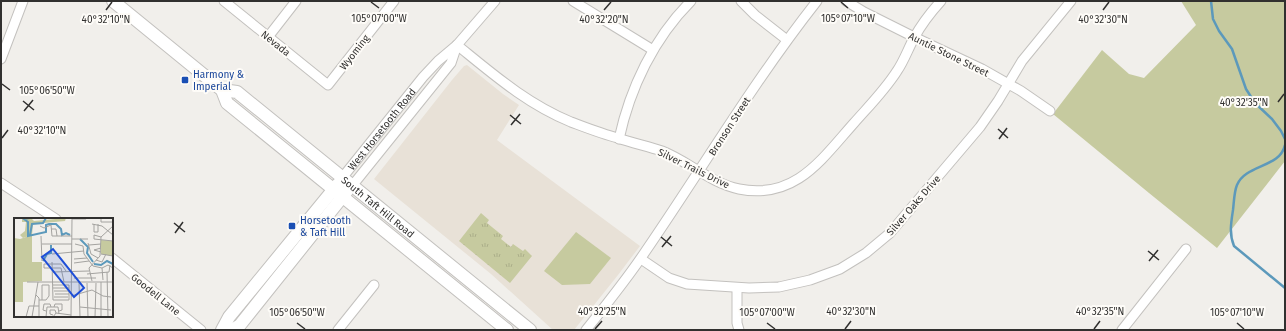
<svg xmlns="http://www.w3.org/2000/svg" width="1286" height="331" font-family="'Fira Sans',sans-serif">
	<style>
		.built { fill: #e8e1d7 }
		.green { fill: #c6ca9f }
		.park { fill: url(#park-tufts) }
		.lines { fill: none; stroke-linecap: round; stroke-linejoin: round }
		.stream { stroke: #5c99bb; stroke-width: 2.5 }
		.minor-casing { stroke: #c3c1be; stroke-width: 11 }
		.major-casing { stroke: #c3c1be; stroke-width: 14 }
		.minor { stroke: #fff; stroke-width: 9 }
		.major { stroke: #fff; stroke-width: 12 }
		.ticks { fill: none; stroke: #31302f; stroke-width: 1.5 }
		.transit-dot { fill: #1a4fb4; stroke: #fefcf8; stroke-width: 1.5 }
		.labels { text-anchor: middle; stroke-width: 4; stroke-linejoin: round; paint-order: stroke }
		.street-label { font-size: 10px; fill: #31302f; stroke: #fefcf8 }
		.transit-label { font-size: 10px; fill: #164399; stroke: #fefcf8; text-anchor: start }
		.inset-river { fill: none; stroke: #5c99bb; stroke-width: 2 }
		.inset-road { fill: none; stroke: #a4a3a0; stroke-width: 1 }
		.view { fill: #1d4ed8; fill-opacity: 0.15; stroke: #1d4ed8; stroke-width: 2 }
		.inset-edge { fill: none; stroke: #31302f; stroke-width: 2 }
		.ticks-label { font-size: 10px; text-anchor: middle; fill: #31302f; stroke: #fefcf8; stroke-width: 4; stroke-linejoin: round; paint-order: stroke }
	</style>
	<defs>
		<pattern id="park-tufts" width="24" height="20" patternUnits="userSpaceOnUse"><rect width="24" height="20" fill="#c6ca9f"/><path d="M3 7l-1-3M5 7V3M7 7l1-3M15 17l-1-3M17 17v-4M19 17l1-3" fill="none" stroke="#abae89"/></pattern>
	</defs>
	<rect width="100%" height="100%" fill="#f1efeb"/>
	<path class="built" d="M467 65 503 94 519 105 497 140 640 246 618 275 574 330H553L491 274 374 179 452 80 464 66Z"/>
	<g class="green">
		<path d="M1181 1H1285V161L1217 248 1149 193 1053 114 1102 50 1129 74 1144 78 1196 25Z"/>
		<path d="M576 232 611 258 590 284 562 285 544 271Z"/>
	</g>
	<path class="park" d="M481 213 489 220 487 223 503 236 501 239 511 247 513 244 523 251 525 249 532 256 510 283 459 241Z"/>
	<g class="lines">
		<g class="stream">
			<path d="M1211 1 1213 19 1219 31 1232 49 1246 89 1255 103 1272 119 1281 131 1285 139"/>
			<path d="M1285 145C1280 168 1246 164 1237 185 1234 192 1234 202 1233 210 1231 223 1229 234 1234 246L1285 288"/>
		</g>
		<defs>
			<g id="minor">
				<path d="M224 1 328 85 394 1"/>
				<path d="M573 1 653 50"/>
				<path d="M741 1 755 15 787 40"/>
				<path d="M846 1 864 12 914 37 982 69 1021 91 1050 111"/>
				<path d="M268 37 296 1"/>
				<path d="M457 45C494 75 527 104 571 122 587 128 602 134 618 138 632 143 647 146 662 151 688 161 710 183 739 189 795 200 821 160 854 123 869 106 885 90 897 71 904 61 908 49 914 38 921 25 931 12 941 1"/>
				<path d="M1 59 23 1"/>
				<path d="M619 139C630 88 654 38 691 1"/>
				<path id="s1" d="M342 178 423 77 438 61 457 45 495 1"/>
				<path d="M1 183 56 219"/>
				<path d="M352 186 451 63 457 45"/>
				<path d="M112 258 201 330"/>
				<path d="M641 259 669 278 687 284 749 288 779 287 810 280 840 269 866 253 890 233 980 127 998 101 1022 61 1071 1"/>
				<path d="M737 288V323L739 330"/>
				<path d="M338 330 374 285"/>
				<path d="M586 330C606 305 627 279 645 252 702 169 754 81 817 1"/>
				<path d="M1122 330 1186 249"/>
			</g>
			<g id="major">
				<path d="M113 1 222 90 227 103 507 330"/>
				<path id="s2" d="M222 90 237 92 530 330"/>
				<path d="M222 330 229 317 338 184"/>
				<path d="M232 330 240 325 347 191"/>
			</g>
		</defs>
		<use href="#minor" class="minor-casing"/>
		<use href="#major" class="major-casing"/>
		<use href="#minor" class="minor"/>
		<use href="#major" class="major"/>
	</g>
	<path class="ticks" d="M371 2 379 8M841 2 848 8M106 10 112 2M604 10 611 2M1103 10 1109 2M2 84 10 90M23 101 34 110M1278 102 1284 94M24 111 33 100M510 115 521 124M511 125 520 114M998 129 1008 138M2 138 8 130M999 139 1007 128M174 223 185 232M175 233 183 222M661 237 672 246M662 247 671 236M1148 251 1159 260M1149 261 1158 250M297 323 305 329M767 323 775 329M1237 323 1244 329M595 329 602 321M845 329 851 321M1094 329 1100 321"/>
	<g class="transit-dot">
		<rect x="181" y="76" width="8" height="8" rx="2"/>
		<rect x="288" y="222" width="8" height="8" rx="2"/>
	</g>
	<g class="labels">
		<g class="street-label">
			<text transform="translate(276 43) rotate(39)" y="4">Nevada</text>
			<text transform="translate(354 52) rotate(-52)" y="4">Wyoming</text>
			<text transform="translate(949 54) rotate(26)" y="4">Auntie Stone Street</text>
			<text transform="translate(729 126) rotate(-57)" y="4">Bronson Street</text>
			<text dy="4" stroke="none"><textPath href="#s1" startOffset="63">West Horsetooth Road</textPath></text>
			<text transform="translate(694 168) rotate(26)" y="4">Silver Trails Drive</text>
			<text transform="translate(913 205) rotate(-49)" y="4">Silver Oaks Drive</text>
			<text dy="4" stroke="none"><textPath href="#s2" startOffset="197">South Taft Hill Road</textPath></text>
			<text transform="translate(156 294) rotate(39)" y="4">Goodell Lane</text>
		</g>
		<g class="transit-label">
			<text x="193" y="78">Harmony &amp;<tspan x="193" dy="12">Imperial</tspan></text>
			<text x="300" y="224">Horsetooth<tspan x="300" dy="12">&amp; Taft Hill</tspan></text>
		</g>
	</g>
	<g transform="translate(14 218)">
		<rect width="99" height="99" fill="#f1efeb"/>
		<path d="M8 0H17L20 3 52 0 51 3 19 6 18 17 9 20 6 17 11 13 12 4H8Z" fill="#c6ca9f"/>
		<path d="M18 17V44H28V63L9 64V84H0V20L6 21ZM87 22 99 23V38L87 36Z" fill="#c6ca9f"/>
		<path class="inset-river" d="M15 0 10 1 14 4V18L32 14V7L35 6H42L47 11 48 17 52 15 56 17M16 17 18 6 29 5 32 0M66 21 74 29 73 35 79 44M29 43 33 36 37 35V27M80 46 87 47 93 43 99 46"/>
		<path class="inset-road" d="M87 0V4H99M58 1H72M78 6 88 8 99 17M80 6V14H84V6M26 8 30 10 37 7 38 18H58M37 11H42L43 18M27 18 28 43M87 19 80 17V21L99 23M58 21H74M74 25 77 36 84 40M28 26H58M61 26 69 28 70 36 79 48 88 50 94 47 99 50M75 27 87 26M87 30 80 32 87 34M38 36 70 33M87 36 99 38M60 41 73 40M82 42 88 44 92 36M38 44 39 82H55V67H39M60 45 75 43M88 50 89 62M39 54 75 53M93 54 94 99M73 56 95 54 96 47M60 60H82M78 63 75 50 86 38 87 19 99 8M13 64H57M50 64 47 50H30V46H47L52 53M57 64H99M65 64 66 99M73 65 74 99M39 70H55M40 73H54M41 76H55M22 77 25 80V99M57 78 78 72 89 78 97 79M40 79H54M25 82H32L35 78V67H28M28 82V67M40 89 41 86H48V92L45 93M66 89 97 92M32 93 29 92 30 86H36L37 89M39 97 36 96V92H41L42 95M12 99 15 88H25M18 99 24 64M32 99 33 89H44L45 96M39 99 42 95 57 97M57 99 58 0M81 99 82 65M87 99V64"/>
		<path class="view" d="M39 31 70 70 60 79 28 39Z"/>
		<rect width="99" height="99" class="inset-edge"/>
	</g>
	<g class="ticks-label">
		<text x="379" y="22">105°07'00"W</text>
		<text x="848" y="22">105°07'10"W</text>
		<text x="106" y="23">40°32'10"N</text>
		<text x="604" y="23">40°32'20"N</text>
		<text x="1103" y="23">40°32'30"N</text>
		<text x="47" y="94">105°06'50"W</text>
		<text x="1244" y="106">40°32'35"N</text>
		<text x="42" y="134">40°32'10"N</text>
		<text x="602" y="315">40°32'25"N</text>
		<text x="851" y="315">40°32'30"N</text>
		<text x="1100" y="315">40°32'35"N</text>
		<text x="297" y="316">105°06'50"W</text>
		<text x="767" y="316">105°07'00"W</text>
		<text x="1237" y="316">105°07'10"W</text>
	</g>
	<rect width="1286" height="331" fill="none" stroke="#31302f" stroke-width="4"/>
</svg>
